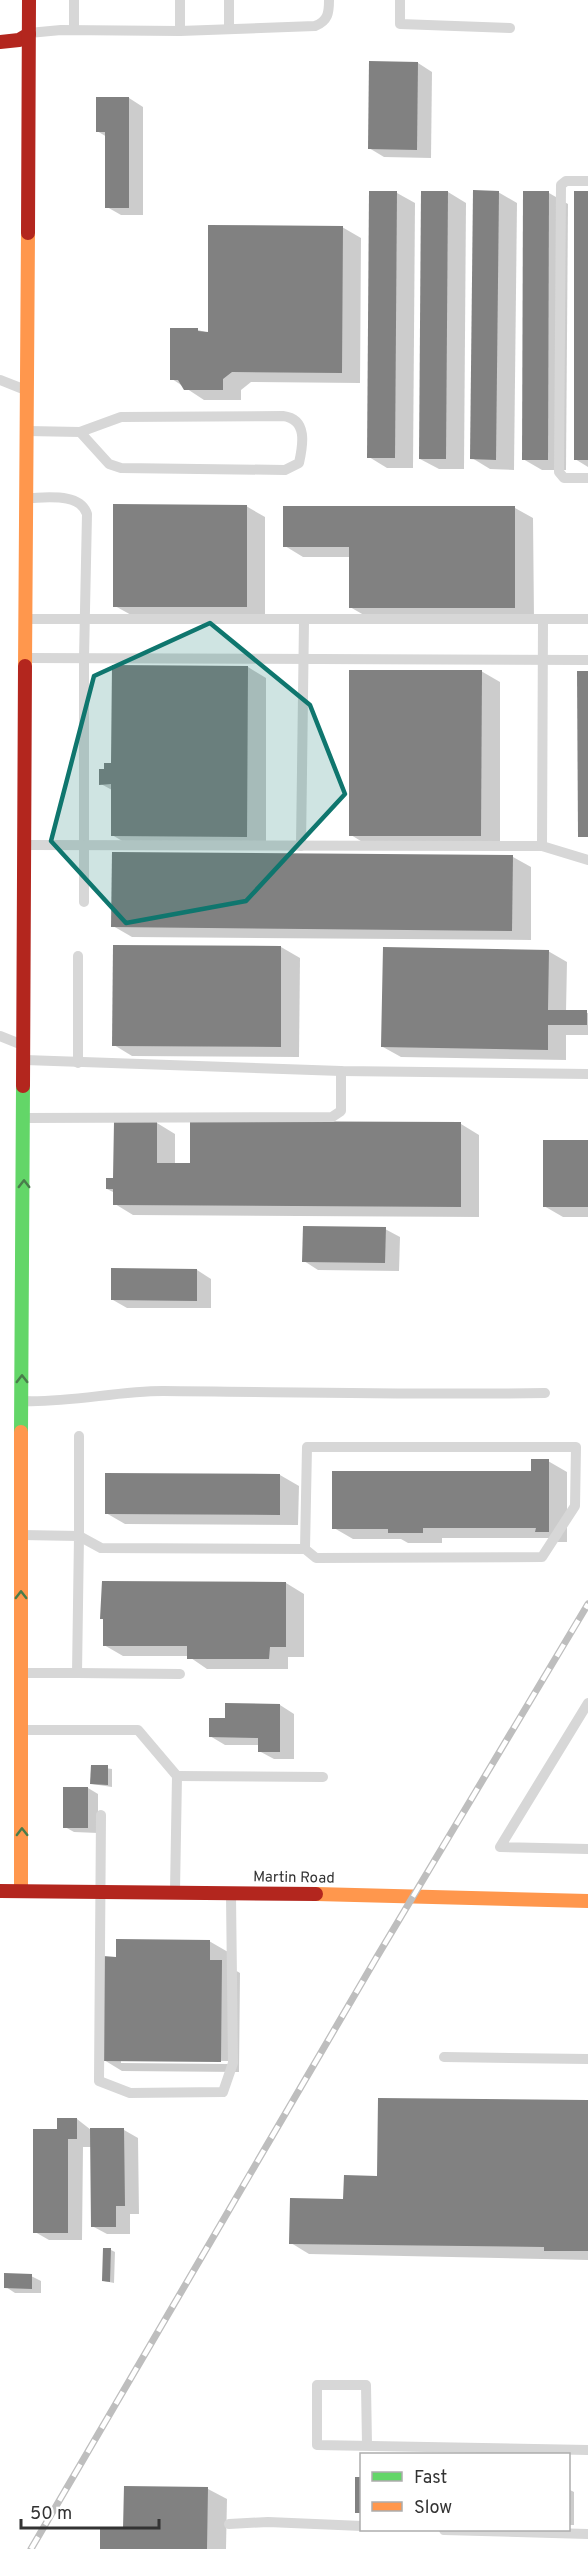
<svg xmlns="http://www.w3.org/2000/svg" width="588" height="2549" font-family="Overpass,sans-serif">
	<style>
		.shadow { fill: #0003; fill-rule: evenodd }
		.building { fill: #818181 }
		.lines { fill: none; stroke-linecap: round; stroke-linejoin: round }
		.lane { stroke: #d7d7d7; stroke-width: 10 }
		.fast { stroke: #63d668; stroke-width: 14 }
		.slow { stroke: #ff974d; stroke-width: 14 }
		.jam { stroke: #b3261e; stroke-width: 14 }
		.rail-casing { stroke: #bebebe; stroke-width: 7 }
		.rail { stroke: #fff; stroke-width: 4.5; stroke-dasharray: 14; stroke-linecap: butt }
		.oneway { stroke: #497c4b }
		.marked { fill: #0f766e; fill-opacity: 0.2; stroke: #0f766e; stroke-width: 4.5; stroke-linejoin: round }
		.labels { text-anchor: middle; stroke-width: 6; stroke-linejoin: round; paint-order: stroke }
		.street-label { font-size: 15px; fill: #333; stroke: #fff }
	</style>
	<rect width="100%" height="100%" fill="#fff"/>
	<g class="shadow">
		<path d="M370 63H418L432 72 431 158 384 157 369 148Z"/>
		<path d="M129 98 143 107V215H121L107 207V137L97 131Z"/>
		<path d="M448 192 466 203 464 469H439L420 459Z"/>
		<path d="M498 192 517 203 514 470 490 469 472 458Z"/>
		<path d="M397 193 415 203 413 468H387L369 457Z"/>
		<path d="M549 193 568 204 566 470H542L523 459Z"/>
		<path d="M588 193V467L575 459Z"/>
		<path d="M342 227 361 238 360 383 251 382 241 390V400H204L172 379 198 330 209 333Z"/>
		<path d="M246 506 265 517V617L133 616 115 606Z"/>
		<path d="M515 508 533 518 534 618H369L350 607V557H303L285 546Z"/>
		<path d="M248 667 266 678V847L131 846 112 835V790L101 784 105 770Z"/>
		<path d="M481 671 500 682V846H369L351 835Z"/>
		<path d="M513 857 531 867V940L132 937 113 926Z"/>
		<path d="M281 947 300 958 299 1057 132 1056 114 1045Z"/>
		<path d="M548 951 567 962 566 1012 588 1013V1035H566V1060L401 1057 383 1047Z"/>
		<path d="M157 1123 175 1134V1165H191L461 1124 479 1135V1217L133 1215 115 1204V1193L107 1189Z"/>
		<path d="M588 1142V1217H563L544 1206Z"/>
		<path d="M385 1229 400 1237 399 1271 318 1270 304 1261Z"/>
		<path d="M197 1270 211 1279V1308H127L113 1300Z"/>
		<path d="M548 1461 567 1472V1542H556L549 1538H442V1543H408L401 1539H353L334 1528 533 1473Z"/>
		<path d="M106 1474 280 1475 299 1486 298 1525 125 1524 106 1513Z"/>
		<path d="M286 1583 304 1594V1657H288V1669H207L188 1656H123L104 1645V1620L101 1618Z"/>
		<path d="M280 1705 294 1714V1759H274L259 1751V1745H225L210 1736 227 1720Z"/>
		<path d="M92 1766 112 1769V1787L92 1784Z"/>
		<path d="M65 1788H88L98 1794V1833L74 1832 65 1827Z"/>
		<path d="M209 1941 228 1952V1966L240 1973 239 2072 122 2071 104 2060 117 1958ZM121 2060 228 2061V2064L121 2063Z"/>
		<path d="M588 2101V2260L309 2254 291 2243 345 2201Z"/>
		<path d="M77 2119 91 2130H124L138 2138 139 2214H130V2234H107L92 2226V2147H83L82 2240H49L35 2232 59 2131Z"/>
		<path d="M111 2250 115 2252 114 2283 104 2281Z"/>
		<path d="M31 2276 41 2281V2293H15L6 2287Z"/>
		<path d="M208 2489 227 2499 226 2549H102L125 2530Z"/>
		<path d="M568 2489 574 2492V2525H568Z"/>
	</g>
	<g class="building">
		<path d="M369 61 418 62 417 150 368 149Z"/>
		<path d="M96 97H129V208H105V132H96Z"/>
		<path d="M473 190 499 191 496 460 470 459Z"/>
		<path d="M369 191H397L395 458H367Z"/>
		<path d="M421 191H448L446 459H419Z"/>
		<path d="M523 191H549L548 460H522Z"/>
		<rect x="574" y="191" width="14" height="269"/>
		<path d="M208 225 343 226 342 373 232 372 223 379V390H184L178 380H170V328H198V331L208 332Z"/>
		<path d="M113 504 247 505V607H113Z"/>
		<path d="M283 506H515V608H349V547H283Z"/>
		<path d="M112 665 248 666 247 837 111 836V784L99 785V769H104V763H111Z"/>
		<path d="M349 670H482L481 836H349Z"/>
		<path d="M577 671H588V837H578Z"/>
		<path d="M112 852 513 855 512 931 111 927Z"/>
		<path d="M113 945 281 946V1047L112 1046Z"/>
		<path d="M383 947 549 950 548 1010H587V1025H548V1050L381 1047Z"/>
		<path d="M190 1121 461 1122V1207L113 1205V1189H106V1178H113L114 1122H157V1163H190Z"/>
		<rect x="543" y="1140" width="45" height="67"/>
		<path d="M303 1226 386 1227 385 1263 302 1262Z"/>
		<path d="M111 1268 197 1269V1301L111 1300Z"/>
		<path d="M531 1459H549V1532H535L536 1528H423V1533H388V1529H332V1471H531Z"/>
		<path d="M105 1473 280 1474V1515L105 1514Z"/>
		<path d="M102 1581 286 1582V1647H270L269 1659H187V1646H103V1619H100Z"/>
		<path d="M225 1703 280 1704V1752H258V1738L209 1737V1718H225Z"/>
		<path d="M91 1765H108V1785L90 1784Z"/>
		<rect x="63" y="1787" width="25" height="41"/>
		<path d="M116 1939 210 1940V1960H222L221 2062 102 2061 103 1956 116 1957Z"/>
		<path d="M378 2098 588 2100V2251H544V2247L289 2244 290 2198 343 2199 344 2175 377 2176Z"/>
		<path d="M57 2118H77V2139H68V2233H33V2129H57Z"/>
		<path d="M90 2128H124L125 2206H116V2227H91Z"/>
		<path d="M103 2248H111L110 2282 102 2281Z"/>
		<path d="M4 2273 32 2274V2289L4 2288Z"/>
		<rect x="355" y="2477" width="7" height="36"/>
		<path d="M124 2486 208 2487 207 2549H100V2528L123 2529Z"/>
	</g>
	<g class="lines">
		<g class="lane">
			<path d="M400 0V24L510 28"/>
			<path d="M229 28V0"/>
			<path d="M74 30V0"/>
			<path d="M180 31V0"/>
			<path d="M29 33 61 30 180 31 315 26C328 21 329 13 329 0"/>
			<path d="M588 181H566L561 185 559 472 564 478H588"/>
			<path d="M0 380 23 389"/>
			<path d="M27 431 80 432 121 417 283 416C308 419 303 445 299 463L285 470 121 468 109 464 80 432"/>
			<path d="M27 498C45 498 80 492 87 514L84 658V902"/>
			<path d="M27 619H588"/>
			<path d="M27 658 588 660"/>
			<path d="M25 845 542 846 588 860"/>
			<path d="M301 846 304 621"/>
			<path d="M542 846 543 620"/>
			<path d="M78 956V1063"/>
			<path d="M0 1036 20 1044"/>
			<path d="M25 1060 341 1071 588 1074"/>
			<path d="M25 1118 332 1117 341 1111V1071"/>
			<path d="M23 1401C70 1403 116 1391 163 1391 290 1392 417 1395 545 1393"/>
			<path d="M79 1436V1536L101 1548 305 1549 316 1558 542 1557 575 1506 576 1447H307L305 1549"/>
			<path d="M22 1535 79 1536 77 1673H23"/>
			<path d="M77 1673 180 1674"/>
			<path d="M588 1703 500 1847 588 1849"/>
			<path d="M23 1730H138L177 1776 175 1891"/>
			<path d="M177 1776 323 1777"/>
			<path d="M101 1815 99 2081 130 2093 223 2092 233 2063 231 1896"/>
			<path d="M444 2057 588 2059"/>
			<path d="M367 2445 366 2385H317V2445L588 2450"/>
			<path d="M229 2524 268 2522 362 2526"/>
			<path d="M444 2530 588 2534"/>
		</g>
		<path class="fast" d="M21 1432 23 1086"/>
		<g class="slow">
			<path d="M25 666 28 233"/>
			<path d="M21 1890V1432"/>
			<path d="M316 1894 588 1901"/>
		</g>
		<g class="jam">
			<path d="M0 42 19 40 29 34"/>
			<path d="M28 233 29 0"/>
			<path d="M23 1086 25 666"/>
			<path d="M0 1891 316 1894"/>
		</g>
		<defs>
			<path id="rail" d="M31 2549 378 1955 588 1604"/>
		</defs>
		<use href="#rail" class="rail-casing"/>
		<use href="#rail" class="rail"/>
	</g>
	<defs><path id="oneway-chevron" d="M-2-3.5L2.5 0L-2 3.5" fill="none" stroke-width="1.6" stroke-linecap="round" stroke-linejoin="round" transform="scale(1.5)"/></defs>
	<g class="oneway">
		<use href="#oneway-chevron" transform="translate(24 1184) rotate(-90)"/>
		<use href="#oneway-chevron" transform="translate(22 1379) rotate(-90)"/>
		<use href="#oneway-chevron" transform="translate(21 1595) rotate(-90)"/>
		<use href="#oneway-chevron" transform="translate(22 1832) rotate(-91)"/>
	</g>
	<path class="marked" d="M210 623 310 705 345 794 246 901 126 923 51 841 94 676Z"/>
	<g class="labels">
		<g class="street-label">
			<text transform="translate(294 1877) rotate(1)" y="5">Martin Road</text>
		</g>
	</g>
	<rect x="360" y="2453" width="210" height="78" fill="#ffffff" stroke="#adadad" stroke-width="1.5"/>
	<rect x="372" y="2472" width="30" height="9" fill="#63d668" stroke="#adadad" stroke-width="1.5"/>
	<text x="414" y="2483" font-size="18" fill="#333333">Fast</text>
	<rect x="372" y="2502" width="30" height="9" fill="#ff974d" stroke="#adadad" stroke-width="1.5"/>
	<text x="414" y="2513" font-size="18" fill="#333333">Slow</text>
	<path d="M21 2519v9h138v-9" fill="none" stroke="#333333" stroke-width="3"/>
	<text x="30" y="2519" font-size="18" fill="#333333" stroke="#ffffff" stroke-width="4.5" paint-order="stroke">50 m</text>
</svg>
